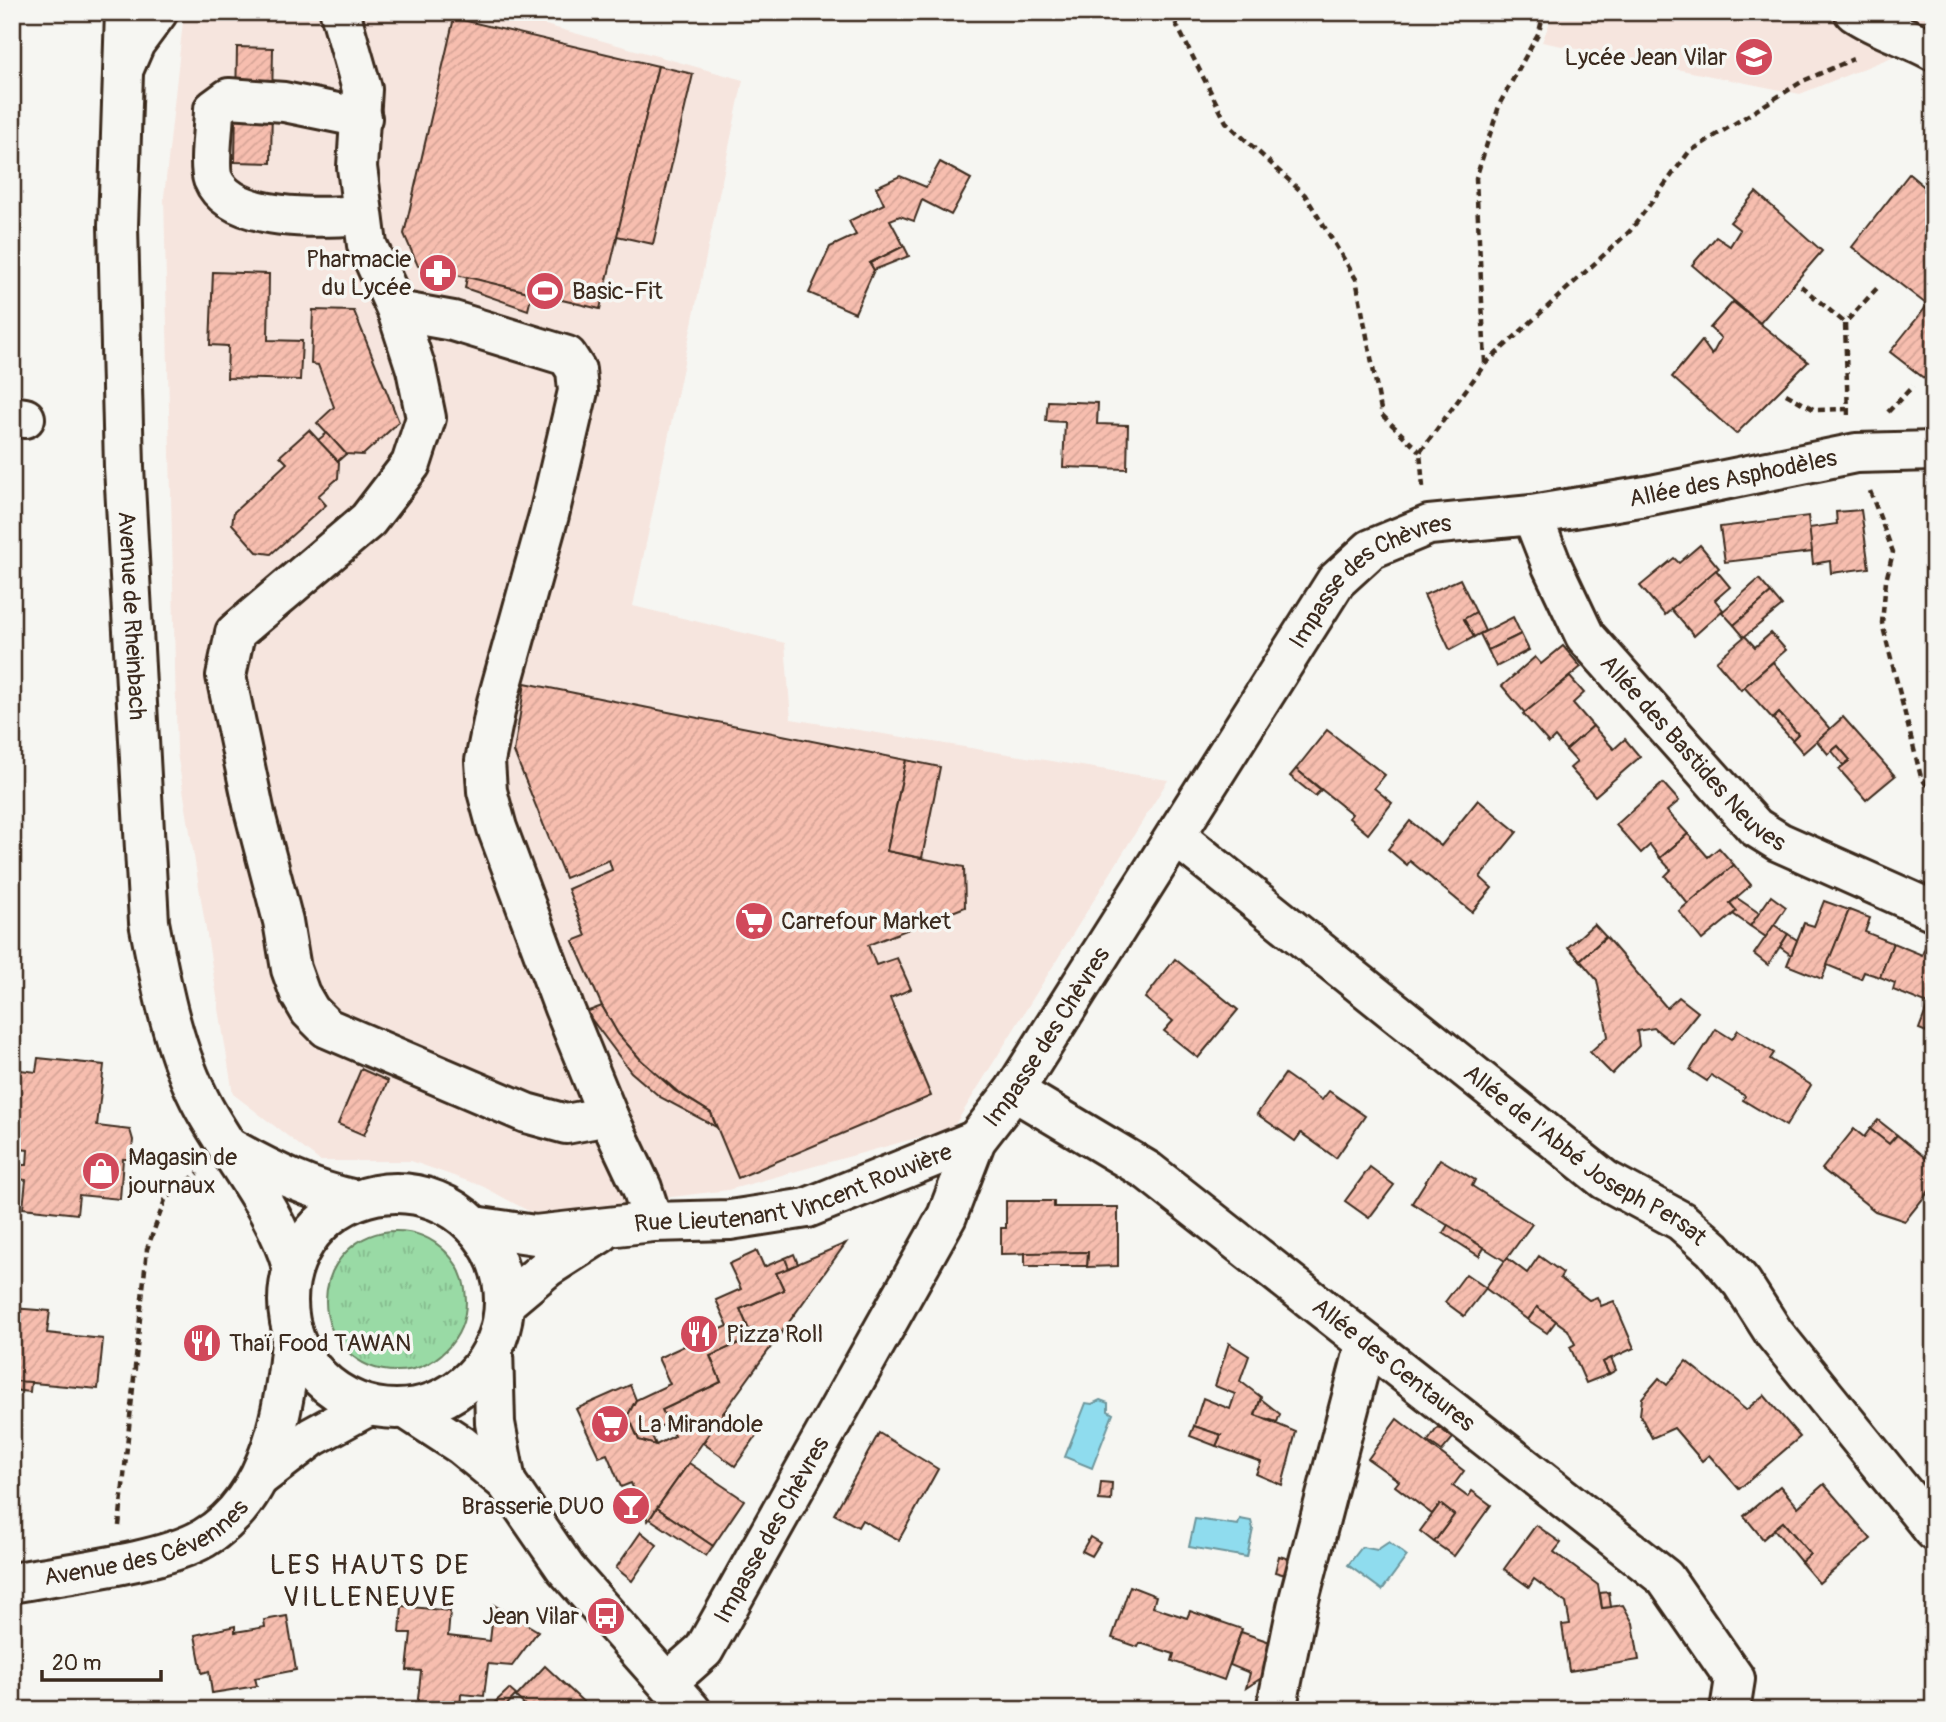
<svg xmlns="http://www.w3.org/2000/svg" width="1946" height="1722" font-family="Pangolin,sans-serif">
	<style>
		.built { fill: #f6e5de }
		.grass { fill: url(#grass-tufts); stroke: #6a8262; stroke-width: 2 }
		.water { fill: #8fdcee; stroke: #6d959b; stroke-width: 2 }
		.building { fill: url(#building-hatch); stroke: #3b2a1e; stroke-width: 2 }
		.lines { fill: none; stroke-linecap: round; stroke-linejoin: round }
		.minor-casing { stroke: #3b2a1e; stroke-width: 44 }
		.path { stroke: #3b2a1e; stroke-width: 4.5; stroke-dasharray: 7 5; stroke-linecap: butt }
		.minor { stroke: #f6f6f2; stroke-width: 38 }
		.labels { text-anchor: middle; stroke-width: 7; stroke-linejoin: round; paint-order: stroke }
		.poi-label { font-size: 24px; fill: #3b2a1e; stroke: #f6f6f2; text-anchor: start }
		.street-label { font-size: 24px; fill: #3b2a1e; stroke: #f6f6f2 }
		.quarter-label { font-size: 28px; letter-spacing: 2px; fill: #3b2a1e; stroke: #f6f6f2 }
	</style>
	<defs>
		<pattern id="grass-tufts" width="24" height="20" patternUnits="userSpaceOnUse" patternTransform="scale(1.75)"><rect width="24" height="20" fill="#99daa5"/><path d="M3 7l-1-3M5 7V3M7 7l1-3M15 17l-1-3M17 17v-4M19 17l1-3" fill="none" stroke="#85bb8e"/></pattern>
		<pattern id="building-hatch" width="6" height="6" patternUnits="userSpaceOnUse" patternTransform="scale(1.75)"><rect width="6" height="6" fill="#f7beaf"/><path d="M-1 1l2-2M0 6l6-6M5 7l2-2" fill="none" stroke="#d5a396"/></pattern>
	</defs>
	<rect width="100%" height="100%" fill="#f6f6f2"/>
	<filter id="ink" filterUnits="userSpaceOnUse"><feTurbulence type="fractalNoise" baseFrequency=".0143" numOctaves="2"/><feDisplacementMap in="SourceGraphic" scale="14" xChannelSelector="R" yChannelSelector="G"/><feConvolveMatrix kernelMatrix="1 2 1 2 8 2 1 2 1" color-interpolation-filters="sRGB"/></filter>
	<g filter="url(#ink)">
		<g class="built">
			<path d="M184 12H499L743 80 633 606 785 643 791 719 1168 780 953 1128 728 1190 534 1214 482 1186 411 1161H320L233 1094 177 753 164 197Z"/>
			<path d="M1554 12H1934V63L1907 51 1800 94 1542 42Z"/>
		</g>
		<circle class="grass" cx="396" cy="1301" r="70"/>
		<g class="water">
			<path d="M1100 1400 1108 1403V1411L1113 1414 1092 1468 1065 1457 1086 1403 1092 1404Z"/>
			<path d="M1195 1519 1238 1525 1240 1519 1251 1521 1253 1529 1247 1557 1189 1547Z"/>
			<path d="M1389 1542 1407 1556 1382 1590 1348 1565 1362 1547 1377 1550Z"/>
		</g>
		<g class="building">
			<path d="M454 18 658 66 600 309 418 266 404 234Z"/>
			<path d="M237 47 273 48 271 163 235 162Z"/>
			<path d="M658 66 693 74 653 244 617 236Z"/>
			<path d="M940 162 971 179 951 215 922 200 914 221 900 216 890 220 904 246 870 263 874 270 855 313 809 293 830 247 856 235 849 221 884 204 876 187 900 176 926 187Z"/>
			<path d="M1909 174 1934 195V296L1926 304 1852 247Z"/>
			<path d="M1756 192 1822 251 1760 323 1692 265 1716 237 1730 246 1740 230 1730 222Z"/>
			<path d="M904 246 909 256 874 270 870 263Z"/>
			<path d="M213 272 269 274 268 340 302 341 300 380 227 378 228 346 210 345Z"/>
			<path d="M467 277 532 293 528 310 465 288Z"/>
			<path d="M1934 297V386L1890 352Z"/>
			<path d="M1733 302 1808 362 1736 434 1672 377 1702 341 1712 355 1721 338 1710 328Z"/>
			<path d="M313 310 354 311 399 422 363 455 346 454 317 423 334 407 318 365 311 364Z"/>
			<path d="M1048 401 1098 403 1097 424 1128 425 1127 469 1063 467 1065 422 1046 421Z"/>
			<path d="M309 430 339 462 338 478 318 496 326 505 271 554 257 552 232 524 234 512 287 463 280 456Z"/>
			<path d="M327 433 346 454 338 461 318 440Z"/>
			<path d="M1861 510 1869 568 1831 573 1830 561 1813 564 1809 528 1837 524 1836 512Z"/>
			<path d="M1808 516 1812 552 1725 562 1720 527Z"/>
			<path d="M1700 545 1719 568 1665 615 1640 586 1674 558 1679 563Z"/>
			<path d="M1716 570 1730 587 1715 600 1723 610 1694 636 1671 609Z"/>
			<path d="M1460 579 1476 612 1464 619 1474 637 1450 650 1424 595Z"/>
			<path d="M1759 579 1771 593 1734 625 1722 612Z"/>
			<path d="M1771 593 1782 606 1745 636 1755 647 1771 633 1786 650 1741 690 1716 661 1744 637 1734 625Z"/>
			<path d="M1476 612 1485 631 1474 637 1464 619Z"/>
			<path d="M1513 617 1521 634 1488 650 1480 634Z"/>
			<path d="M1521 634 1529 650 1496 667 1488 650Z"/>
			<path d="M1563 646 1581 667 1525 713 1502 686 1535 657 1541 664Z"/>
			<path d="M1773 662 1830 729 1803 753 1792 740 1798 734 1779 713 1773 719 1744 687Z"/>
			<path d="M1570 677 1584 693 1573 703 1593 726 1566 750 1555 737 1549 743 1523 714Z"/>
			<path d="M525 683 906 760 887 851 964 867 965 907 868 945 876 965 897 958 911 989 890 998 931 1096 738 1178 711 1113 678 1092 641 1060 618 1034 602 1006 573 941 586 936 568 889 612 870 609 860 565 878 514 752Z"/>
			<path d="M1779 713 1798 734 1792 740 1773 719Z"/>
			<path d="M1843 717 1895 776 1866 800 1839 769 1850 760 1838 746 1828 754 1817 741Z"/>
			<path d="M1593 726 1614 749 1625 739 1640 757 1595 796 1570 768 1577 762 1566 750Z"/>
			<path d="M1327 730 1385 775 1374 788 1392 803 1368 834 1349 818 1352 814 1296 769Z"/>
			<path d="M1838 746 1850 760 1843 765 1832 751Z"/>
			<path d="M906 760 940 767 922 858 887 851Z"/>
			<path d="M1296 769 1321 790 1315 796 1290 776Z"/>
			<path d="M1663 783 1679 801 1667 811 1688 834 1660 858 1650 845 1641 853 1616 825Z"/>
			<path d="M1478 800 1517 832 1480 877 1492 888 1472 912 1410 861 1407 865 1388 849 1410 821 1441 846Z"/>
			<path d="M1688 834 1708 857 1719 848 1734 865 1688 904 1665 876 1671 870 1660 858Z"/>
			<path d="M1734 865 1751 885 1730 903 1737 911 1702 940 1679 911Z"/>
			<path d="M1771 896 1786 907 1766 937 1750 926Z"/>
			<path d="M1737 898 1759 913 1750 926 1733 914 1737 911 1730 903Z"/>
			<path d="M1824 901 1849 910 1822 979 1787 965 1804 923 1814 926Z"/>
			<path d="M1849 910 1870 918 1865 932 1893 943 1880 977 1864 972 1861 979 1827 965Z"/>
			<path d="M1594 924 1606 937 1580 960 1568 947Z"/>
			<path d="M1774 925 1788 934 1768 965 1754 954Z"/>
			<path d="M1788 934 1797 940 1791 955 1780 947Z"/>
			<path d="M1606 937 1667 1008 1679 997 1698 1012 1673 1043 1654 1028 1637 1031 1639 1046 1612 1074 1590 1052 1608 1036 1597 980 1580 960Z"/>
			<path d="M1927 942 1934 944V989L1928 1004 1893 990 1895 983 1880 977 1893 943 1922 955Z"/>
			<path d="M1175 959 1238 1010 1198 1058 1164 1031 1173 1021 1145 998Z"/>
			<path d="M1934 989V1035L1919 1029Z"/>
			<path d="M602 1006 618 1034 641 1060 675 1091 711 1113 716 1127 660 1097 631 1072 586 1012Z"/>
			<path d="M1716 1029 1732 1039 1738 1030 1774 1053 1770 1059 1811 1085 1786 1126 1743 1100 1745 1096 1711 1075 1707 1081 1690 1070Z"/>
			<path d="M38 1058 104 1065 97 1126 130 1130 133 1140 131 1159H123L120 1199 79 1195 77 1214 23 1208 26 1180 19 1179 20 1165H27L28 1150 12 1148V1069L36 1072Z"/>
			<path d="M361 1069 388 1081 364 1135 338 1124Z"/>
			<path d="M1285 1074 1322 1100 1329 1091 1365 1116 1336 1158 1301 1133 1295 1141 1257 1114Z"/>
			<path d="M1878 1120 1897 1135 1889 1144 1870 1129Z"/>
			<path d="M1854 1129 1864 1137 1870 1129 1889 1144 1897 1135 1934 1165V1185L1905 1221 1875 1211 1822 1169Z"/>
			<path d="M1440 1159 1475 1180 1472 1186 1532 1224 1505 1261 1412 1203Z"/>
			<path d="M1370 1167 1394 1185 1369 1218 1345 1201Z"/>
			<path d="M1006 1201H1054V1207H1118V1266L1087 1267 1088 1252 1001 1254V1228H1006Z"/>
			<path d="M1448 1225 1484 1248 1479 1256 1443 1233Z"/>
			<path d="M846 1243 724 1412 648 1521 631 1483 621 1487 607 1454 599 1457 576 1409 630 1385 636 1400 628 1415 639 1440 656 1445 674 1436 662 1410 721 1382 710 1356 752 1337 740 1309 784 1290 776 1273Z"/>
			<path d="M757 1251 764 1267 785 1258 789 1268 776 1273 784 1290 740 1309 752 1337 710 1356 721 1382 662 1410 668 1423 650 1431 656 1445 639 1440 628 1415 636 1400 670 1384 658 1358 728 1326 716 1300 741 1289 729 1264Z"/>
			<path d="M1088 1252 1087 1266H1025V1253Z"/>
			<path d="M794 1254 798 1264 789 1268 785 1258Z"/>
			<path d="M1539 1256 1563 1273 1560 1278 1589 1300 1597 1297 1601 1306 1614 1301 1634 1348 1603 1362 1609 1374 1586 1383 1570 1347 1575 1344 1568 1330 1537 1307 1528 1320 1485 1288 1507 1258 1527 1273Z"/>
			<path d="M1466 1274 1486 1288 1464 1316 1445 1302Z"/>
			<path d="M1537 1307 1556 1321 1547 1333 1528 1320Z"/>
			<path d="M12 1308 50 1311 47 1333 103 1339 98 1389 12 1381Z"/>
			<path d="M1229 1343 1249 1356 1240 1381 1261 1397 1255 1415 1296 1432 1282 1485 1256 1474 1261 1462 1216 1446 1221 1435 1194 1426 1203 1398 1230 1409 1235 1394 1215 1386Z"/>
			<path d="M1611 1358 1616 1370 1609 1374 1603 1362Z"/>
			<path d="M1686 1361 1746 1410 1764 1395 1800 1437 1739 1489 1709 1455 1702 1461 1674 1428 1652 1438 1640 1415 1642 1398 1659 1378 1667 1385Z"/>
			<path d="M12 1381 31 1382 30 1392 12 1390Z"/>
			<path d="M1261 1399 1280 1414 1277 1422 1255 1415Z"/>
			<path d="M724 1412 757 1435 735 1466 703 1443Z"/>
			<path d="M1397 1419 1464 1471 1453 1486 1468 1497 1472 1491 1491 1505 1454 1556 1434 1542 1454 1515 1440 1504 1432 1514 1395 1486 1399 1481 1368 1459Z"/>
			<path d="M1194 1426 1221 1435 1216 1446 1190 1436Z"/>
			<path d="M1438 1427 1453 1438 1442 1451 1428 1441Z"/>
			<path d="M879 1433 938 1469 899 1540 862 1520 858 1527 834 1514Z"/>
			<path d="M689 1463 744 1500 713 1546 657 1508Z"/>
			<path d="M1101 1482 1112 1483 1111 1501 1099 1500Z"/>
			<path d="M1824 1484 1871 1539 1819 1583 1801 1562 1810 1554 1783 1522 1763 1539 1744 1516 1780 1486 1798 1507Z"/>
			<path d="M1440 1504 1454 1515 1434 1542 1420 1531Z"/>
			<path d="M657 1508 713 1546 706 1556 650 1519Z"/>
			<path d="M1783 1522 1810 1554 1801 1562 1774 1529Z"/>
			<path d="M1536 1525 1561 1543 1554 1552 1598 1585 1602 1608 1623 1605 1633 1623 1639 1660 1569 1671 1562 1625 1570 1624 1566 1603 1534 1579 1529 1587 1504 1569Z"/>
			<path d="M641 1532 657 1545 632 1581 616 1568Z"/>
			<path d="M1090 1537 1100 1543 1092 1556 1082 1551Z"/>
			<path d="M1279 1556 1293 1560 1289 1576 1275 1572Z"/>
			<path d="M1130 1586 1156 1596 1153 1607 1187 1618 1190 1611 1242 1629 1224 1680 1172 1661 1174 1654 1140 1643 1138 1647 1112 1638Z"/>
			<path d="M1609 1592 1611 1607 1602 1608 1600 1593Z"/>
			<path d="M494 1605 538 1631 512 1666 488 1664 484 1696 461 1694 460 1710 417 1708 421 1671 407 1670 411 1633H400L402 1606 450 1611 448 1636 490 1641Z"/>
			<path d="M287 1616 296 1670 255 1678 257 1686 212 1693 209 1671 202 1673 195 1635 235 1626V1632L265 1627 264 1620Z"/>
			<path d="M1241 1632 1273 1643 1266 1675 1246 1688 1250 1673 1230 1665Z"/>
			<path d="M545 1666 592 1710H530L516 1697Z"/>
			<path d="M509 1689 516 1695 502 1710H497L492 1705Z"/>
		</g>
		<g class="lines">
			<defs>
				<g id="minor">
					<path id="s1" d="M125 12 118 226 124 467 149 922C161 985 173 1051 204 1108 233 1161 276 1209 292 1267"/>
					<path d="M340 12 362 89 357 167 367 245 397 311 416 369 426 418 411 464 368 520 235 633 226 676 255 814 283 921 291 969 300 994 310 1011 327 1028 526 1113 566 1124 608 1116"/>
					<path d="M1854 12C1879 29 1907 36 1934 51"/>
					<path d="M125 66 135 43 158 12"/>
					<path d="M362 215C323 218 231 223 213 179 208 165 214 126 214 109L229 98 284 102 362 118"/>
					<path d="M397 311 453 321 567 356 576 370 578 391 549 515 497 702 485 761 487 791 497 828 564 1008 608 1116 642 1188 653 1222"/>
					<path d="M12 416 25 418"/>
					<path id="s2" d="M1532 515 1552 566 1585 636 1755 827 1779 842 1934 911"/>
					<path id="s3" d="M1177 837 1605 1180 1681 1221 1713 1249 1742 1283 1774 1333 1934 1531"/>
					<path id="s4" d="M1014 1091 1148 1171 1665 1578 1735 1679 1730 1710"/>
					<path d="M232 1149C273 1172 310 1190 356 1200"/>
					<circle cx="396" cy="1301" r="108"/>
					<path id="s5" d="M474 1226 535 1235 653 1222 730 1220 807 1208 976 1140"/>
					<path d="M504 1304 548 1267 601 1233"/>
					<path d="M493 1348 495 1423 506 1482"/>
					<path d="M406 1409 461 1445 506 1482 566 1569 691 1710"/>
					<path d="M260 1477 312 1437 369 1406"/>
					<path id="s6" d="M12 1583C64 1573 161 1563 204 1538 273 1497 286 1403 292 1330"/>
					<path id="s7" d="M668 1682 704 1650 947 1216 976 1140 1014 1091 1336 581 1371 549 1429 525 1532 515 1646 496 1856 453 1934 451"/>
					<path d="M1276 1710 1297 1607 1366 1343"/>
				</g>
			</defs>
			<use href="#minor" class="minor-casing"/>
			<g class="path">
				<path d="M1170 12 1226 122 1305 195 1356 279 1382 415 1420 452"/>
				<path d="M1801 286 1845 323"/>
				<path d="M1485 363 1476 178 1500 103 1539 32 1544 12"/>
				<path d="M1786 394 1815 410 1847 409"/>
				<path d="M1888 412 1913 386"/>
				<path d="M1848 415 1845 323 1879 286"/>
				<path d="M1423 487 1420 452 1485 364 1630 231 1689 152 1803 81 1853 59"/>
				<path d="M1870 491 1893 552 1886 581 1882 623 1921 777 1934 796"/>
				<path d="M119 1526 147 1249 165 1200 198 1173"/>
			</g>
			<use href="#minor" class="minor"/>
		</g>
	</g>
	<defs>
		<symbol id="school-disc" viewBox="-11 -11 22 22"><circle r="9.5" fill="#d1495b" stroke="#f6f6f2"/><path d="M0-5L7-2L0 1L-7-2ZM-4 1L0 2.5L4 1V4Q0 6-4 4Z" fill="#fff"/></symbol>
		<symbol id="pharmacy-disc" viewBox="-11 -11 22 22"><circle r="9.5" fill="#d1495b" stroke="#f6f6f2"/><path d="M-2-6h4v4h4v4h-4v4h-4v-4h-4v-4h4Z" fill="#fff"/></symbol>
		<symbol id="stadium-disc" viewBox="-11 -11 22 22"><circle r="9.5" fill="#d1495b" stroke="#f6f6f2"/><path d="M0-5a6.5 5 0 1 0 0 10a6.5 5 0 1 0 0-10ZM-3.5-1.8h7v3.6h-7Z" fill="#fff"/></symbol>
		<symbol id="supermarket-disc" viewBox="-11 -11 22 22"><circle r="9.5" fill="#d1495b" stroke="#f6f6f2"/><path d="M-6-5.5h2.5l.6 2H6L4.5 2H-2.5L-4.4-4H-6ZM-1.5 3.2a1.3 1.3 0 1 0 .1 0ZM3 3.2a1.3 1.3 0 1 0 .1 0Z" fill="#fff"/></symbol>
		<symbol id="shop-disc" viewBox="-11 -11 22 22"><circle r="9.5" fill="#d1495b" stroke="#f6f6f2"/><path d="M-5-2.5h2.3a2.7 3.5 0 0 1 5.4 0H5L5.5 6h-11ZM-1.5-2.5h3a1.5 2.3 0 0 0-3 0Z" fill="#fff"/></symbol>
		<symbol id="restaurant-disc" viewBox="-11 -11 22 22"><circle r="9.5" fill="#d1495b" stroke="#f6f6f2"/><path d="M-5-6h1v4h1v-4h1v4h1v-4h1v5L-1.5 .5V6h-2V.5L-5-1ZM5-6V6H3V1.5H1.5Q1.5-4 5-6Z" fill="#fff"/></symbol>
		<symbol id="bar-disc" viewBox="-11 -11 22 22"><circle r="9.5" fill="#d1495b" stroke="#f6f6f2"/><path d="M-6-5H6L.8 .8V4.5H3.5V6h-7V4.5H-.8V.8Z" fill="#fff"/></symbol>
		<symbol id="bus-disc" viewBox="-11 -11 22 22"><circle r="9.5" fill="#d1495b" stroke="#f6f6f2"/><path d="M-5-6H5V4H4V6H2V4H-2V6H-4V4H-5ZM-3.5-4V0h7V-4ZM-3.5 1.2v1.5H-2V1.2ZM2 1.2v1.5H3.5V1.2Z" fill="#fff"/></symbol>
	</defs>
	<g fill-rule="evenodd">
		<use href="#school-disc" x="1732" y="35" width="44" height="44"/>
		<use href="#pharmacy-disc" x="416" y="251" width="44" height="44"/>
		<use href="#stadium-disc" x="523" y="269" width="44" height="44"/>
		<use href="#supermarket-disc" x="732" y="899" width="44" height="44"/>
		<use href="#shop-disc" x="79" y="1149" width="44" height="44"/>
		<use href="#restaurant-disc" x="677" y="1312" width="44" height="44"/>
		<use href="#restaurant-disc" x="180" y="1321" width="44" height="44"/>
		<use href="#supermarket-disc" x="588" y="1402" width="44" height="44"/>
		<use href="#bar-disc" x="609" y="1484" width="44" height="44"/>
		<use href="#bus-disc" x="584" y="1594" width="44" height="44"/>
	</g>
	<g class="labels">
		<g class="poi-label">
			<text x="1727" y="65" text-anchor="end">Lycée Jean Vilar</text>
			<text x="411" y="267" text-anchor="end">Pharmacie<tspan x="411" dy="28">du Lycée</tspan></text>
			<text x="572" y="299">Basic-Fit</text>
			<text x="781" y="929">Carrefour Market</text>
			<text x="128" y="1165">Magasin de<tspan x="128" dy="28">journaux</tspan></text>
			<text x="726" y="1342">Pizza Roll</text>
			<text x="229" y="1351">Thaï Food TAWAN</text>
			<text x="637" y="1432">La Mirandole</text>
			<text x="604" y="1514" text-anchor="end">Brasserie DUO</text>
			<text x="579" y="1624" text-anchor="end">Jean Vilar</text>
		</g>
		<g class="street-label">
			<text dy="8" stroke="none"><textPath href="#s7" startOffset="1710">Allée des Asphodèles</textPath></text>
			<text dy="8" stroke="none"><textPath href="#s7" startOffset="1320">Impasse des Chèvres</textPath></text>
			<text dy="8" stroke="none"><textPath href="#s1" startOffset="604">Avenue de Rheinbach</textPath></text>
			<text dy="8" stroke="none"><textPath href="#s2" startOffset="292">Allée des Bastides Neuves</textPath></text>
			<text dy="8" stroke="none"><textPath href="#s7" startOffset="752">Impasse des Chèvres</textPath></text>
			<text dy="8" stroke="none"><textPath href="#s3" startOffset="518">Allée de l'Abbé Joseph Persat</textPath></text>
			<text dy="8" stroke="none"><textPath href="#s5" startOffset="326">Rue Lieutenant Vincent Rouvière</textPath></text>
			<text dy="8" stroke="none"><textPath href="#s4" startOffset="469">Allée des Centaures</textPath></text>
			<text dy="8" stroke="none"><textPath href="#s7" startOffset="186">Impasse des Chèvres</textPath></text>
			<text dy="8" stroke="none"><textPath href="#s6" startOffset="142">Avenue des Cévennes</textPath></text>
		</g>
		<g class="quarter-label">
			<text x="370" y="1574">LES HAUTS DE<tspan x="370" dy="32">VILLENEUVE</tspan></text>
		</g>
	</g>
	<rect width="1946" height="1722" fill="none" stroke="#f6f6f2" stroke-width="42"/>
	<rect x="21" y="21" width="1904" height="1680" fill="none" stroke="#3b2a1e" stroke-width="2.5" filter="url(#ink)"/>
	<path d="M42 1670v10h119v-10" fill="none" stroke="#3b2a1e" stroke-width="3.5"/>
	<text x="52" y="1670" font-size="21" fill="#3b2a1e" stroke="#f6f6f2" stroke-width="5" paint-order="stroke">20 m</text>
</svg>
